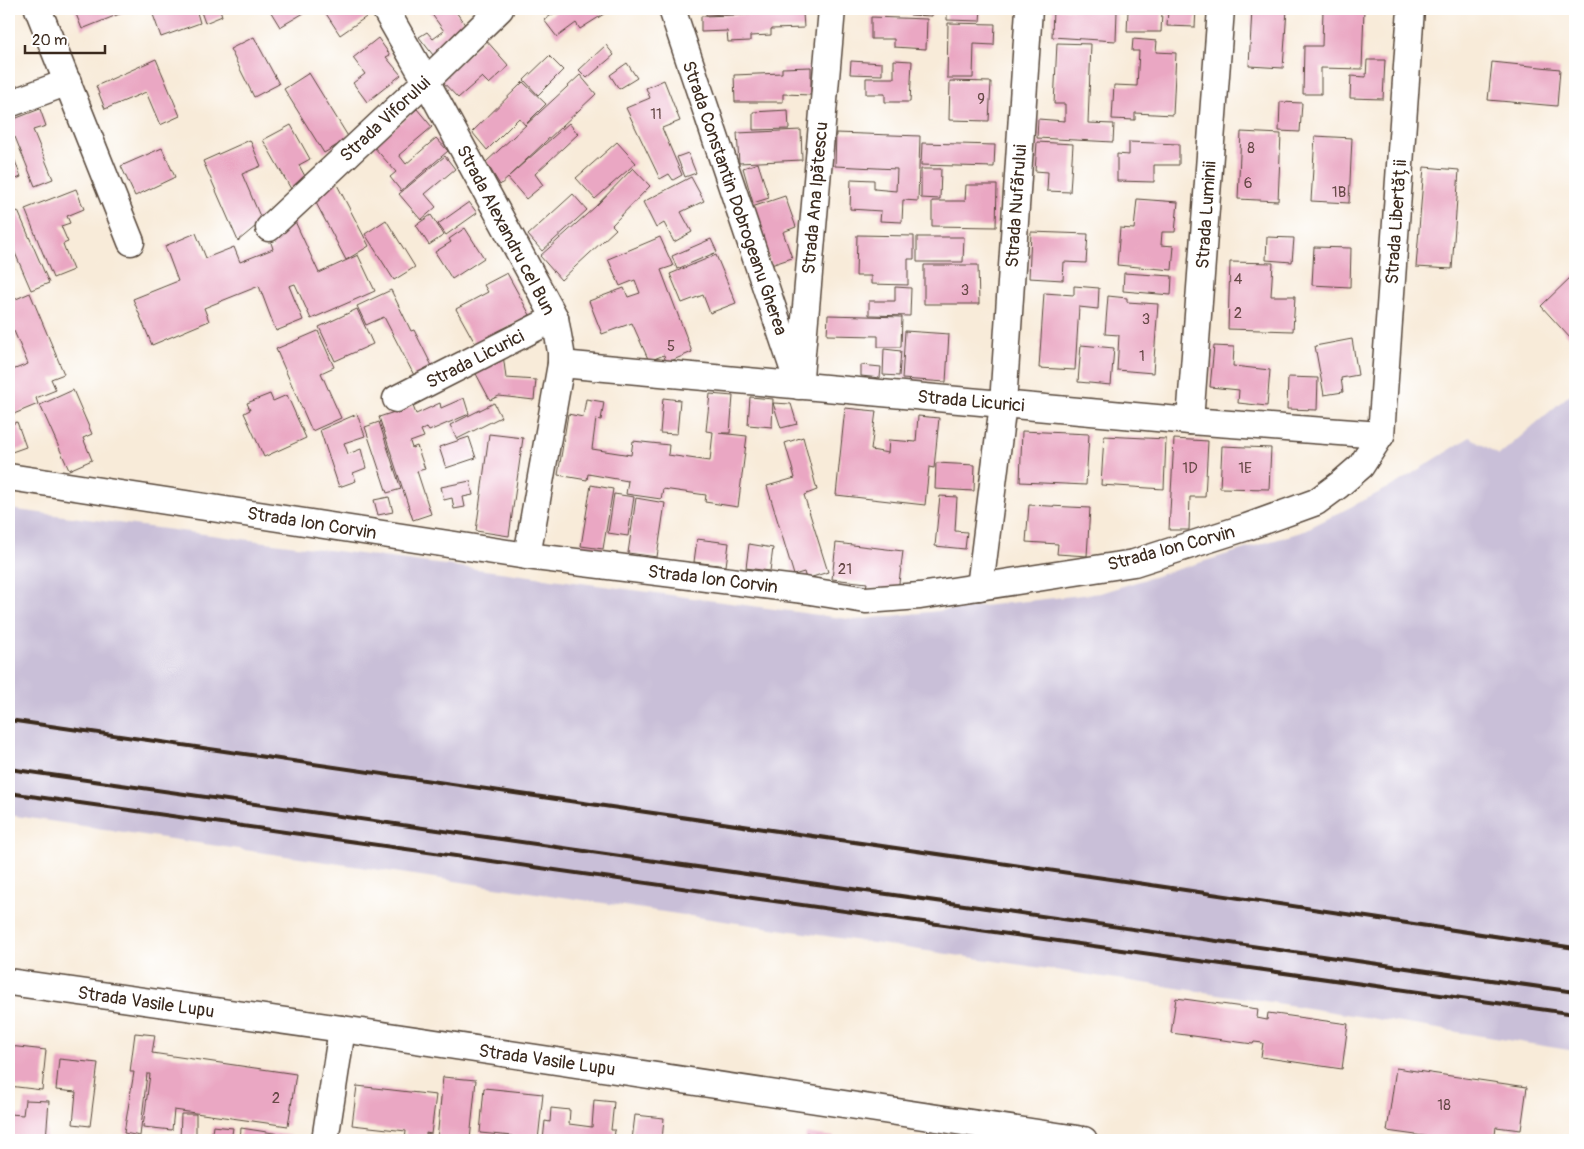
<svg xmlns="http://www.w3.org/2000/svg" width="1584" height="1149" font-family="Pangolin,sans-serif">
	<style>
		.industrial { fill: #c9bfd8 }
		.building { fill: #eaa7c3 }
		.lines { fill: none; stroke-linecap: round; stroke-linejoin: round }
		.street-casing { stroke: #57473a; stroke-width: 29 }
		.street { stroke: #fff; stroke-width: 26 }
		.rail { stroke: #3b2a1e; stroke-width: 4 }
		.labels { text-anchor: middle; stroke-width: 5; stroke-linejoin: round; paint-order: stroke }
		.number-label { font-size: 15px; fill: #674947 }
		.street-label { font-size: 18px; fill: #3b2a1e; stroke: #fff }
	</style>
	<rect width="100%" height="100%" fill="#fff"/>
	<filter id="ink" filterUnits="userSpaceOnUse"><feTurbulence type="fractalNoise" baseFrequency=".02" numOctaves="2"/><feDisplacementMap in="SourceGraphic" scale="10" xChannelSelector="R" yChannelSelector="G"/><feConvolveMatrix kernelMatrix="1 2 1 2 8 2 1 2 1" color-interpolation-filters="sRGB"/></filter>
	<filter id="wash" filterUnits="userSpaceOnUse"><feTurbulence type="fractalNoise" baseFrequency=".0096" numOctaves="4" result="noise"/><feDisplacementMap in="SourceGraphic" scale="20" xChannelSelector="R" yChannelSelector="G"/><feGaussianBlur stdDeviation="1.12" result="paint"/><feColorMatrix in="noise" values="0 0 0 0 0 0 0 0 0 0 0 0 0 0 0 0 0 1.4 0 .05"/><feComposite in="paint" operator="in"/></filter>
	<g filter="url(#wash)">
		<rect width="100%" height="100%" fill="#f8ebd9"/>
		<path class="industrial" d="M1575 390V1051L1258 1000 9 815V509L500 572 856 620 1100 593 1301 532 1394 485 1470 437 1499 455Z"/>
		<g id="blocks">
			<g class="building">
				<path d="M74 9H132L82 29Z"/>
				<path d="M151 9H196L200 23 161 37Z"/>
				<path d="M200 9H220L222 16 205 23Z"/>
				<path d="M269 9H308L309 10 280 27Z"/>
				<path d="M323 9H365L369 15 340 35Z"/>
				<path d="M428 9H454L468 29 433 55 419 37 427 32 433 39 444 31Z"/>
				<path d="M553 9H605L607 12 580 29 576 23 557 37 544 20 556 12Z"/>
				<path d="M706 9H807V10L706 15Z"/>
				<path d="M888 9H933L932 16 910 15V12L888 11Z"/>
				<path d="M947 9H981L980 21 947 20Z"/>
				<path d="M1053 9 1117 11 1116 41 1052 37Z"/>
				<path d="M1168 9H1196L1195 27 1167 26Z"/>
				<path d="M1252 9H1287L1283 68 1249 66Z"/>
				<path d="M1323 9H1364L1362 69 1321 68V94H1303L1304 46H1322Z"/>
				<path d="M1128 11 1162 12 1161 32H1127Z"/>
				<path d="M803 13 804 28 771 29V35L750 36V41L728 42 727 31 701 32V16Z"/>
				<path d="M871 17 927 19 926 49 894 47V39H871Z"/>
				<path d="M948 23 995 24 994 45 974 44 973 78H947Z"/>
				<path d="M254 37 279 84 254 97 230 49Z"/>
				<path d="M378 38 390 55 386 57 401 75 367 102 353 83 365 74 353 58Z"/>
				<path d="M485 39 509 66 489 84 482 77 458 98 440 79Z"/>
				<path d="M1133 39 1157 41 1156 52 1176 53 1173 115 1135 113V120L1112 119 1114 85 1137 86 1139 51H1132Z"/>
				<path d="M1057 43 1091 44 1088 123 1114 124 1113 142 1037 138 1038 119 1065 121V104H1054Z"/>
				<path d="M606 45 614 55 587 78 579 70Z"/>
				<path d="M549 56 563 70 538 95 524 80Z"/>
				<path d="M156 59 180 116 160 125 146 92 105 109 96 86Z"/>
				<path d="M894 60 912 61 910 102H885V94H866V78H894Z"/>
				<path d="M1367 60H1385L1383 99 1350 98 1351 76 1366 77Z"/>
				<path d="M851 61 882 63V75L850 74Z"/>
				<path d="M1492 62 1560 69 1557 106 1488 100Z"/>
				<path d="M627 63 637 78 619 89 610 75Z"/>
				<path d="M811 67V95L783 94V102H735L734 75 782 73V68Z"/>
				<path d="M309 73 349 138 324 153 284 89Z"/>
				<path d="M580 75 596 94 509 176 569 123 578 134 535 174 543 185 526 199 508 178 500 185 486 162Z"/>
				<path d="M664 80 680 121 662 128 682 175 673 180 669 174 660 179 626 108 650 98 646 88Z"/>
				<path d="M950 81 991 82 989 121 949 120Z"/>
				<path d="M523 82 546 104 525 125 519 118 487 150 472 132Z"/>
				<path d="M1280 102 1302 103 1300 132 1279 131Z"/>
				<path d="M40 109 46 126 33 130 53 179 35 186 15 137 9 140V121Z"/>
				<path d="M417 109 432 127 399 155 406 164 436 138 448 151 401 191 390 177 396 172 373 146Z"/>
				<path d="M788 110 789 129 753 130V112Z"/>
				<path d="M291 125 310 159 299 165 307 180 291 189 263 140Z"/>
				<path d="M801 130 802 160 739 163 737 133Z"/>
				<path d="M1241 132 1281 134 1278 201 1238 199Z"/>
				<path d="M836 133 920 136 918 201 903 200 902 222 880 221 881 211 850 209 851 179 874 180V189L896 191 897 169 835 166Z"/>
				<path d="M1315 136 1352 138 1349 203 1311 201Z"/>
				<path d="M250 140 261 166 242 174 262 221 238 241 203 161Z"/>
				<path d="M617 142 636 163 595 199 576 178Z"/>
				<path d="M1037 142 1073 144 1070 192 1047 191 1048 172 1035 171Z"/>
				<path d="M1129 142 1179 144V165H1154V182L1117 181V154L1129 155Z"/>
				<path d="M922 143 995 145 994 167 921 165Z"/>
				<path d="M9 145 21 177 9 182Z"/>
				<path d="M162 148 175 177 135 196 121 166Z"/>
				<path d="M688 153 696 173 685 177 677 157Z"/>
				<path d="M445 156 455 169 425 194 436 207 421 220 399 194Z"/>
				<path d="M758 163 769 198 753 203 743 168Z"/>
				<path d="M1424 167 1459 170 1452 269 1416 267Z"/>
				<path d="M633 168 650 186 612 225 616 229 561 280 540 256 595 207Z"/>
				<path d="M921 169H941L940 199 921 198Z"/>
				<path d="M691 177 704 201 681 212 692 232 674 242 664 223 656 228 643 202Z"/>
				<path d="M334 179 369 246 346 260 314 199Z"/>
				<path d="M966 185H997L996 227 932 226V201H965Z"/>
				<path d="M76 189 84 209 67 216 70 223 61 226 68 242 63 244 73 270 53 278 25 209Z"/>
				<path d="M573 194 587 210 542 251 528 235Z"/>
				<path d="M785 196 796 227 783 232 792 258 771 265 752 207Z"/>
				<path d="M1137 199 1178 202 1175 232H1162L1161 245 1174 246 1172 270 1117 265 1120 228 1134 229Z"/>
				<path d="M469 202 477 213 446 235 438 224Z"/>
				<path d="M18 211 49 283 31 290 9 239V215Z"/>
				<path d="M431 215 444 235 429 245 416 225Z"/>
				<path d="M293 217 319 273 358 255 375 291 311 319 295 284 289 286 303 320 276 331 259 286 204 308 209 321 152 345 133 299 178 281 165 246 196 233 206 258 234 247 240 262 273 249 269 236Z"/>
				<path d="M386 220 415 267 394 280 365 234Z"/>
				<path d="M465 228 484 258 452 279 435 252 451 242 449 239Z"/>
				<path d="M1031 232 1088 234 1086 263 1064 262 1063 280 1029 278Z"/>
				<path d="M857 235 914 236V259H908V285L871 284V276H856Z"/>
				<path d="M660 237 673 266 661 270 692 352 666 363 664 355 649 361 632 323 602 334 589 301 624 288 628 297 640 293 635 280 620 286 608 259Z"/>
				<path d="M917 237H964L963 262H917Z"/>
				<path d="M1267 237 1294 238 1292 262 1266 260Z"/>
				<path d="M711 239 717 252 677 269 672 256Z"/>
				<path d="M1314 247 1351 248 1350 287 1312 285Z"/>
				<path d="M716 255 736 303 710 313 703 295 682 303 670 274Z"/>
				<path d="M1230 262 1273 263 1271 296H1295L1293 331 1228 329Z"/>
				<path d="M924 265H978L979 304H924Z"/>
				<path d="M507 273 530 315 476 345 456 309 488 292 484 285Z"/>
				<path d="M1124 273 1172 276 1171 295 1123 291Z"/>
				<path d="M1575 273V335L1571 339 1541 306Z"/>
				<path d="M1074 286 1099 288 1098 309 1079 307 1075 370 1039 368 1044 293 1074 295Z"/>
				<path d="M895 287 911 288 910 316 869 315V301H895Z"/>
				<path d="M391 290 411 331 414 330 436 374 418 383 384 317 366 325 357 306Z"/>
				<path d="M30 293 64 374 51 379 56 390 36 398 38 404 9 416V382L14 380 10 371 28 364 14 331 9 334V302Z"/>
				<path d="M1108 296 1127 298V302L1158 304 1153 373 1117 370 1119 335 1105 334Z"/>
				<path d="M357 309 373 344 335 361 319 327Z"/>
				<path d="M828 315 902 317 901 347H878V336L827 335Z"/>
				<path d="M318 331 334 367 321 373 341 418 312 431 276 349Z"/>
				<path d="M905 331 949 334 946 382 902 379Z"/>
				<path d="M1352 339 1358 375 1341 378 1343 392 1324 395 1315 346Z"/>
				<path d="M1081 345 1114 348 1111 385 1078 382Z"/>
				<path d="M1214 346 1234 347 1233 366 1270 370 1267 406 1238 403 1239 390 1210 387Z"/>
				<path d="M884 349 901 351 899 376 883 375Z"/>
				<path d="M503 354 506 378 536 380 534 400 499 396 490 400 474 370Z"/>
				<path d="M861 365 881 367 880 378 861 376Z"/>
				<path d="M1288 377 1318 378 1317 410 1287 409Z"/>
				<path d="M73 390 92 434 83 438 92 460 69 470 40 405Z"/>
				<path d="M270 394 273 401 287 395 306 438 264 457 244 413 250 410 247 403Z"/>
				<path d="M710 394 733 396 730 433H719L747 436 738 507 705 502 706 495 663 489 661 499 626 494 628 481 588 474 587 480 558 475 568 414 583 417 586 399 604 402 601 420 596 419 592 449 631 455 633 441 669 445 668 455 710 461 713 432 706 431Z"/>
				<path d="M750 397 773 399 772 427 748 425Z"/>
				<path d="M464 398 469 414 429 431 427 428 421 430 424 437 410 442 412 448 417 446 425 469 417 471 431 514 413 520 379 417 413 406 416 414 440 403 441 408Z"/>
				<path d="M663 398 680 400 677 434 660 433Z"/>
				<path d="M494 403 501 417 457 439 450 425Z"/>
				<path d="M773 403 791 404 797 424 781 428Z"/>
				<path d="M845 408 876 411 871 450 888 453 889 440 916 442 918 416 939 418 934 468 929 467 925 505 836 495Z"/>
				<path d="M357 414 365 436 344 443 348 454 361 449 366 468 353 473 356 481 339 487 320 430Z"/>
				<path d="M17 422 26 447 9 453V425Z"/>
				<path d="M379 422 401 489 387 493 365 427Z"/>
				<path d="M1022 431 1089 434 1086 485 1020 482Z"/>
				<path d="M489 434 523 438 509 536 476 531Z"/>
				<path d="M1104 436 1166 439 1164 489 1101 485Z"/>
				<path d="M469 437 476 458 446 468 439 447Z"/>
				<path d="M803 437 817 490 804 495 828 572 806 579 804 572 794 575 767 486 795 478 785 443Z"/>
				<path d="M1174 439 1208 441 1205 497H1190L1189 530H1169Z"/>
				<path d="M1222 446 1271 448 1269 489 1220 488Z"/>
				<path d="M936 463 975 465 974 491 935 489Z"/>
				<path d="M470 481 473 495 463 497 465 507 454 509 452 498 444 500 441 487Z"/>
				<path d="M591 485 613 489 603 549 581 546Z"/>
				<path d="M614 494 634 497 628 536 608 533Z"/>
				<path d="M940 496 957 497 955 531 967 532 965 549 935 546Z"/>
				<path d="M389 497 393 512 378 515 374 500Z"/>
				<path d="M636 498 665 503 657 557 628 553Z"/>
				<path d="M1029 505 1090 508 1087 556 1057 554 1058 544 1026 542Z"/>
				<path d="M697 539 729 543 726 566 694 562Z"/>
				<path d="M836 543 903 551 898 591 866 588 867 583 832 579Z"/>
				<path d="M749 544 773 548 770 571 746 568Z"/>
				<path d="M1176 998 1258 1009 1257 1018 1267 1020 1268 1013 1348 1024 1342 1069 1261 1057 1263 1043 1254 1042 1253 1044 1171 1033Z"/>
				<path d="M135 1033 155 1035 152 1053 296 1074 288 1126 174 1110 172 1130 143 1127 150 1074H147L140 1136 124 1133 134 1072H130Z"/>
				<path d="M9 1046 46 1050 42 1090 9 1086Z"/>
				<path d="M59 1059 98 1063 90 1126 73 1124 76 1092 56 1090Z"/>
				<path d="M1396 1068 1527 1087 1521 1130 1496 1127 1494 1140H1452L1387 1131Z"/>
				<path d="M443 1077 476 1080 470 1140H437Z"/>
				<path d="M357 1086 436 1095 431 1134 426 1133V1140H405L406 1131 352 1125Z"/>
				<path d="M484 1088 543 1094 538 1140H512V1136L480 1133Z"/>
				<path d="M25 1100 49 1101 46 1139 9 1136V1114L23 1115Z"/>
				<path d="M594 1100 614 1102 611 1130H615L614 1140H543L545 1121 550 1122 551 1108 570 1110 569 1124 592 1127Z"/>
				<path d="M181 1114H196V1140H180Z"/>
				<path d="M635 1115 664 1118 662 1140H632Z"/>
				<path d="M213 1126 233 1128 231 1140H211Z"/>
				<path d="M241 1128 299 1137 298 1140H240Z"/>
				<path d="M806 1133 834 1137V1140H805Z"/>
			</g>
		</g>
	</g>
	<g filter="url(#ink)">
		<use href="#blocks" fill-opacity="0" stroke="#57473a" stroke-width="1"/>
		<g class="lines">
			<defs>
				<g id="street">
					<path d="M38 9 131 242"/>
					<path d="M385 9 426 81 555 318 561 352V364L527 556"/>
					<path d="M672 9 799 386"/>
					<path d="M9 104 68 82"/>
					<path d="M269 228 426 81 500 9"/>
					<path d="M561 364 1190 421 1381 435"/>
					<path d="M800 376 832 9"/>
					<path d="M396 399 555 318"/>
					<path d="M1190 421 1221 9"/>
					<path d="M9 477 527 556 804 590 866 600 920 596 1134 563 1247 527 1316 502 1339 485 1361 466 1381 435 1411 9"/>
					<path d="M980 587 1003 404 1029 9"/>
					<path d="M9 982 342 1029 1084 1140"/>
					<path d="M325 1140 342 1029"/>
				</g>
			</defs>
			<use href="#street" class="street-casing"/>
			<use href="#street" class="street"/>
			<g class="rail">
				<path d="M9 720 1131 882 1575 948"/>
				<path d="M9 769 1575 992"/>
				<path d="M9 793 1575 1014"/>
			</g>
		</g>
	</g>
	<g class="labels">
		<g class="number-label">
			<text x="981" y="104">9</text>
			<text x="656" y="119">11</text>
			<text x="1251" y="153">8</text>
			<text x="1248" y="188">6</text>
			<text x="1339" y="197">1B</text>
			<text x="1238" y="284">4</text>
			<text x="965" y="295">3</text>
			<text x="1238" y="318">2</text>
			<text x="1146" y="324">3</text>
			<text x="671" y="351">5</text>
			<text x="1142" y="361">1</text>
			<text x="1190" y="473">1D</text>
			<text x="1245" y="473">1E</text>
			<text x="845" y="574">21</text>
			<text x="276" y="1103">2</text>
			<text x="1444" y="1110">18</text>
		</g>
		<g class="street-label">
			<text transform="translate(385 119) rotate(-43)" y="6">Strada Viforului</text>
			<text transform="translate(735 198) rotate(71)" y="6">Strada Constantin Dobrogeanu Gherea</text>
			<text transform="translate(815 198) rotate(-85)" y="6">Strada Ana Ipătescu</text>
			<text transform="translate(1016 206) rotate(-86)" y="6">Strada Nufărului</text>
			<text transform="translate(1206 215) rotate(-86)" y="6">Strada Luminii</text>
			<text transform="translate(1396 222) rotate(-86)" y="6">Strada Libertății</text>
			<text transform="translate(506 230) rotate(62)" y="6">Strada Alexandru cel Bun</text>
			<text transform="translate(475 359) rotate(-27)" y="6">Strada Licurici</text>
			<text transform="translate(971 401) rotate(5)" y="6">Strada Licurici</text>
			<text transform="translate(312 523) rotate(9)" y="6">Strada Ion Corvin</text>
			<text transform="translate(1171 548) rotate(-15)" y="6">Strada Ion Corvin</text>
			<text transform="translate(713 579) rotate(7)" y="6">Strada Ion Corvin</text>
			<text transform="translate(146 1002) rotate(8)" y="6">Strada Vasile Lupu</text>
			<text transform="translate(547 1060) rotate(8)" y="6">Strada Vasile Lupu</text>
		</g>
	</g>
	<rect width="1584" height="1149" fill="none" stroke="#fff" stroke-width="30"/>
	<path d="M25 45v8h80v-8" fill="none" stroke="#3b2a1e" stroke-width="2.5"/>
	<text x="32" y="45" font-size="15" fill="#3b2a1e" stroke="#ffffff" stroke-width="4" paint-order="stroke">20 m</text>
</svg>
